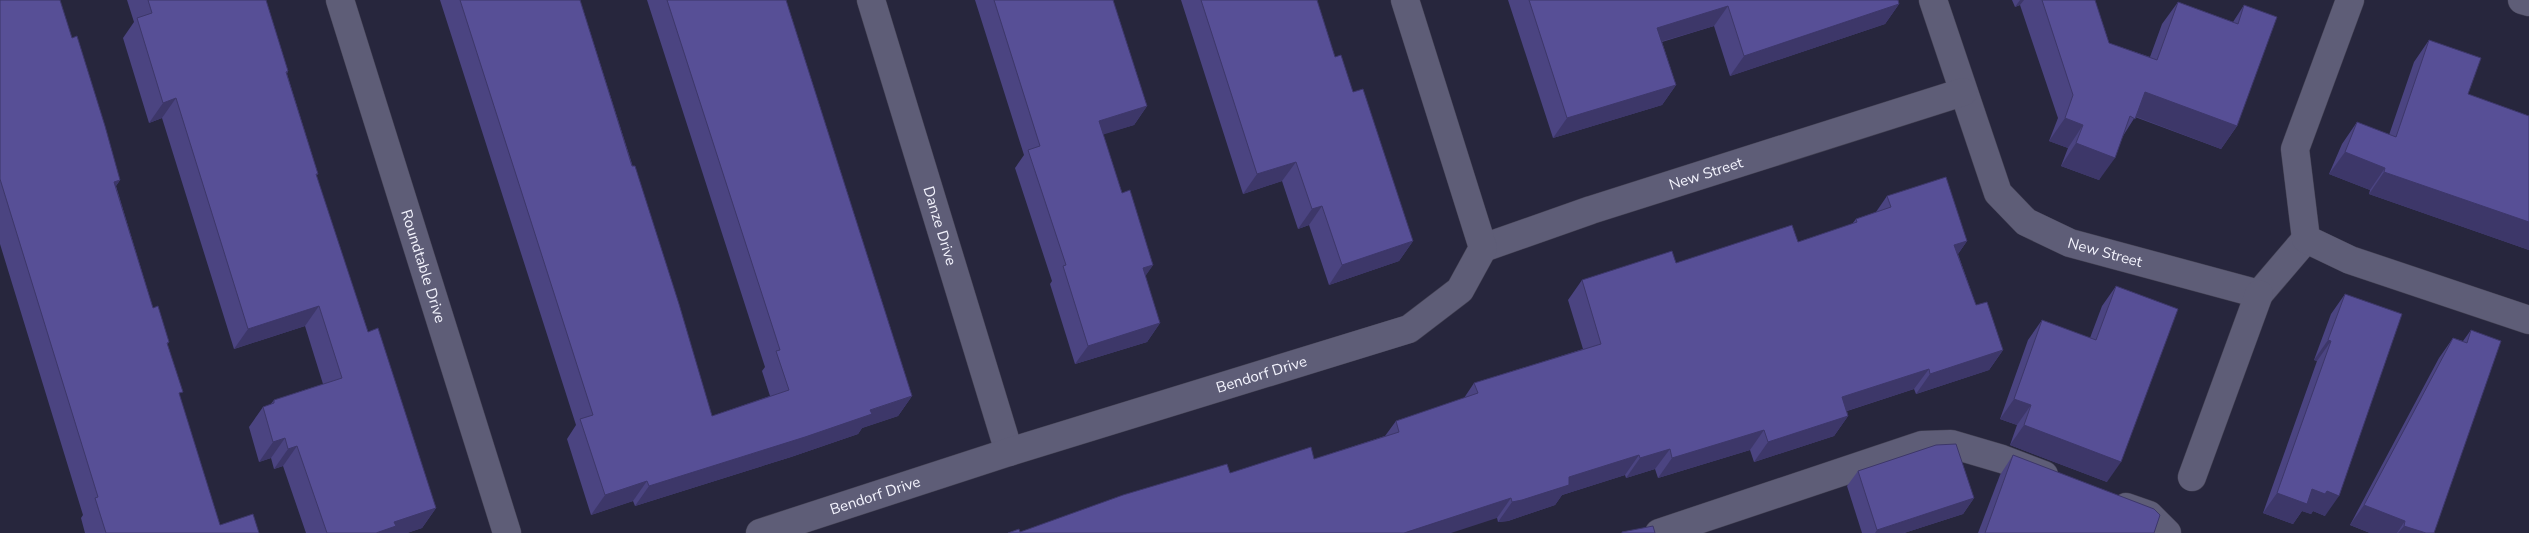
<svg xmlns="http://www.w3.org/2000/svg" width="2529" height="533" font-family="'Nunito Sans',sans-serif">
	<style>
		.lines { fill: none; stroke-linecap: round; stroke-linejoin: round }
		.minor-casing { stroke: #434153; stroke-width: 29 }
		.minor { stroke: #5e5d77; stroke-width: 28 }
		.wall { fill: #4b4481 }
		.shaded-wall { fill: #3d3769 }
		.building { fill: #574f96; stroke: #3d3769 }
		.labels { text-anchor: middle; stroke-width: 5; stroke-linejoin: round; paint-order: stroke }
		.street-label { font-size: 15px; fill: #f3f3fd; stroke: #27263d }
	</style>
	<rect width="100%" height="100%" fill="#27263d"/>
	<g class="lines">
		<defs>
			<g id="minor">
				<path id="s1" d="M340 0 507 533"/>
				<path id="s2" d="M871 0 1009 452"/>
				<path id="s3" d="M1933 0 1998 193 2026 222 2070 243 2259 294 2306 239"/>
				<path d="M2350 0 2295 149 2306 239 2350 260 2529 320"/>
				<path d="M2522 0 2529 2"/>
				<path id="s4" d="M1483 248 1591 210 1963 92"/>
				<path d="M2192 477 2259 294"/>
				<path d="M2126 507 2149 515 2167 533"/>
				<path id="s5" d="M760 533 1009 452 1409 329 1460 290 1483 248 1405 0"/>
				<path d="M1659 533 1922 445 1951 444 2002 459 2044 475"/>
			</g>
		</defs>
		<use href="#minor" class="minor-casing"/>
		<use href="#minor" class="minor"/>
	</g>
	<g class="wall">
		<path d="M0 0 72 38 120 180 116 186 153 308 169 342 167 345 180 397 220 525 259 533H85L81 518 83 515 0 244Z"/>
		<path d="M127 0H266L288 71 287 74 318 174 316 176 368 332 436 508 422 528 407 533H306L283 466 274 469 271 458 259 462 249 427 263 407 270 405 274 400 323 384 305 326 234 349 162 118 149 123 123 38 134 22Z"/>
		<path d="M440 0H580L712 416 770 396 762 371 765 367 647 0H786L912 396 898 416 862 428 858 434 791 457 635 506 633 501 591 515 567 439 576 425Z"/>
		<path d="M975 0H1113L1147 106 1134 125 1103 134 1122 193 1153 265 1145 276 1160 323 1147 342 1075 364 1050 284 1052 281 1015 168 1024 155Z"/>
		<path d="M1181 0H1317L1335 57 1353 92 1413 241 1399 261 1329 285 1309 225 1298 229 1282 181 1243 194Z"/>
		<path d="M1508 0H1898L1899 4 1885 24 1730 76 1714 26 1662 42 1676 85 1662 105 1553 138Z"/>
		<path d="M2012 0H2095L2109 43 2150 57 2162 24 2178 2 2233 22 2244 5 2237 126 2221 149 2135 117 2123 136 2099 180 2061 166 2068 148 2049 141 2058 118 2020 5 2015 7Z"/>
		<path d="M2429 40 2468 94 2529 116V250L2369 194 2370 190 2329 174 2342 144 2357 122 2389 135 2414 62Z"/>
		<path d="M1887 196 1967 241 1958 254 1976 305 2003 350 1989 370 1916 394 1914 389 1847 411 1848 416 1834 436 1754 462 1750 450 1658 478 1655 469 1626 478 1625 475 1562 495 1555 505 1508 521 1498 522 1497 518 1020 532 1230 473 1314 459 1385 436 1396 421 1464 398 1474 383 1583 349 1568 300 1582 280 1798 242 1852 224 1856 219 1876 212Z"/>
		<path d="M2116 286 2107 482 2010 445 2017 425 2000 419 2028 340 2042 320 2090 338 2102 306Z"/>
		<path d="M2345 294 2325 516 2313 511 2311 514 2302 511 2293 524 2263 513 2317 361 2314 360 2331 314Z"/>
		<path d="M2471 330 2434 533H2370L2350 525 2439 358 2453 338 2463 341Z"/>
		<path d="M2013 455 2154 533H1978L2000 475Z"/>
		<path d="M1858 471 1974 498 1963 514 1904 533H1862L1847 486Z"/>
	</g>
	<g class="shaded-wall">
		<path d="M2020 0H2024L2020 5 2015 7Z"/>
		<path d="M1899 4 1885 24 1730 76 1744 56Z"/>
		<path d="M1728 6 1714 26 1643 47 1657 28Z"/>
		<path d="M1676 85 1662 105 1553 138 1567 118Z"/>
		<path d="M2145 92 2237 126 2221 149 2129 114Z"/>
		<path d="M176 98 162 118 149 123 163 103Z"/>
		<path d="M1147 106 1134 125 1086 140 1099 121Z"/>
		<path d="M2065 118 2083 125 2068 148 2049 141Z"/>
		<path d="M2076 143 2115 158 2099 180 2061 166Z"/>
		<path d="M2345 152 2385 168 2370 190 2329 174Z"/>
		<path d="M1296 162 1282 181 1243 194 1257 174Z"/>
		<path d="M2384 172 2529 222V250L2369 194Z"/>
		<path d="M120 180 106 200 114 182Z"/>
		<path d="M1322 206 1309 225 1298 229 1312 209Z"/>
		<path d="M1413 241 1399 261 1329 285 1342 265Z"/>
		<path d="M1967 241 1953 261 1954 245Z"/>
		<path d="M1153 265 1140 284 1143 268Z"/>
		<path d="M319 306 305 326 234 349 248 329Z"/>
		<path d="M1160 323 1147 342 1075 364 1088 346Z"/>
		<path d="M2328 340 2331 341 2317 361 2314 360Z"/>
		<path d="M2003 350 1989 370 1916 394 1930 374Z"/>
		<path d="M1929 369 1914 389 1828 417 1842 397Z"/>
		<path d="M912 396 898 416 862 428 858 434 791 457 635 506 649 486Z"/>
		<path d="M2014 399 2031 405 2017 425 2000 419Z"/>
		<path d="M1848 416 1834 436 1754 462 1768 442Z"/>
		<path d="M2024 425 2121 462 2107 482 2010 445Z"/>
		<path d="M1764 430 1750 450 1658 478 1672 458Z"/>
		<path d="M285 438 271 458 259 462 273 442Z"/>
		<path d="M297 446 283 466 274 469 288 449Z"/>
		<path d="M1670 449 1655 469 1626 478 1640 458Z"/>
		<path d="M1639 455 1625 475 1562 495 1555 505 1508 521 1498 522 1512 502 1569 477Z"/>
		<path d="M647 481 633 501 591 515 605 495Z"/>
		<path d="M2312 489 2327 491 2339 496 2325 516 2313 511 2311 514 2302 511 2293 524 2263 513 2277 493Z"/>
		<path d="M1511 498 1497 518 1451 533H1404Z"/>
		<path d="M1974 498 1963 514 1904 533H1875L1877 530Z"/>
		<path d="M2364 505 2405 521 2397 533H2370L2350 525Z"/>
		<path d="M436 508 422 528 407 533H377L394 522Z"/>
		<path d="M2404 526 2426 533H2398Z"/>
	</g>
	<g class="building">
		<path d="M0 0H60L72 38 77 36 105 126 120 180 114 182 153 308 158 306 169 342 167 343 183 392 179 393 220 525 253 514 259 533H106L95 498 98 497 0 179Z"/>
		<path d="M148 0H266L288 71 286 72 318 174H316L368 332 378 328 436 508 394 522 396 526 376 533H327L297 446 288 449 285 438 273 442 263 407 274 403V400L342 378 319 306 248 329 176 98 163 103 137 18 152 13Z"/>
		<path d="M460 0H580L632 166H635L679 304 712 416 789 390 776 351 780 350 667 0H786L912 396 870 410 872 414 805 437 649 486 647 481 605 495 580 419 593 415Z"/>
		<path d="M994 0H1113L1147 106 1099 121 1122 193 1130 190 1153 265 1143 268 1160 323 1088 346 1063 266 1066 265 1028 150 1040 146Z"/>
		<path d="M1201 0H1317L1335 57 1341 55 1353 92 1363 89 1413 241 1342 265 1322 206 1312 209 1296 162 1257 174Z"/>
		<path d="M1529 0H1898L1899 4 1744 56 1728 6 1657 28 1676 85 1567 118Z"/>
		<path d="M2042 0H2095L2109 43 2157 60 2178 2 2238 24 2244 5 2277 17 2237 126 2145 92 2135 119 2130 116 2115 158 2076 143 2083 125 2065 118 2073 95Z"/>
		<path d="M2429 40 2481 58 2468 94 2529 116V222L2384 172 2385 168 2345 152 2357 122 2396 137Z"/>
		<path d="M1946 177 1967 241 1954 245 1976 305 1987 302 2003 350 1930 374 1929 369 1842 397 1848 416 1768 442 1764 430 1672 458 1670 449 1640 458 1639 455 1569 477V485L1522 500 1512 502 1511 498 1404 533H1008L1019 529 1020 532 1123 495 1227 464 1230 473 1311 447 1314 459 1399 432 1396 421 1478 393 1474 383 1601 344 1582 280 1672 251 1676 263 1792 225 1798 242 1857 222 1856 219 1891 207 1887 196Z"/>
		<path d="M2116 286 2178 309 2121 462 2024 425 2031 405 2014 399 2042 320 2096 340Z"/>
		<path d="M2345 294 2402 314 2339 496 2327 491 2325 494 2312 489 2307 504 2277 493 2331 341 2328 340Z"/>
		<path d="M2471 330 2501 341 2434 533H2426L2404 526 2405 521 2364 505 2453 338 2467 343Z"/>
		<path d="M1956 444 1974 498 1877 530 1858 471 1936 445Z"/>
		<path d="M2013 455 2154 509 2160 515 2154 533H1985Z"/>
		<path d="M1653 526 1655 533H1622V532Z"/>
	</g>
	<g class="labels">
		<g class="street-label">
			<text dy="5" stroke="none"><textPath href="#s4" startOffset="235">New Street</textPath></text>
			<text dy="5" stroke="none"><textPath href="#s2" startOffset="236">Danze Drive</textPath></text>
			<text dy="5" stroke="none"><textPath href="#s3" startOffset="329">New Street</textPath></text>
			<text dy="5" stroke="none"><textPath href="#s1" startOffset="279">Roundtable Drive</textPath></text>
			<text dy="5" stroke="none"><textPath href="#s5" startOffset="526">Bendorf Drive</textPath></text>
			<text dy="5" stroke="none"><textPath href="#s5" startOffset="121">Bendorf Drive</textPath></text>
		</g>
	</g>
</svg>
